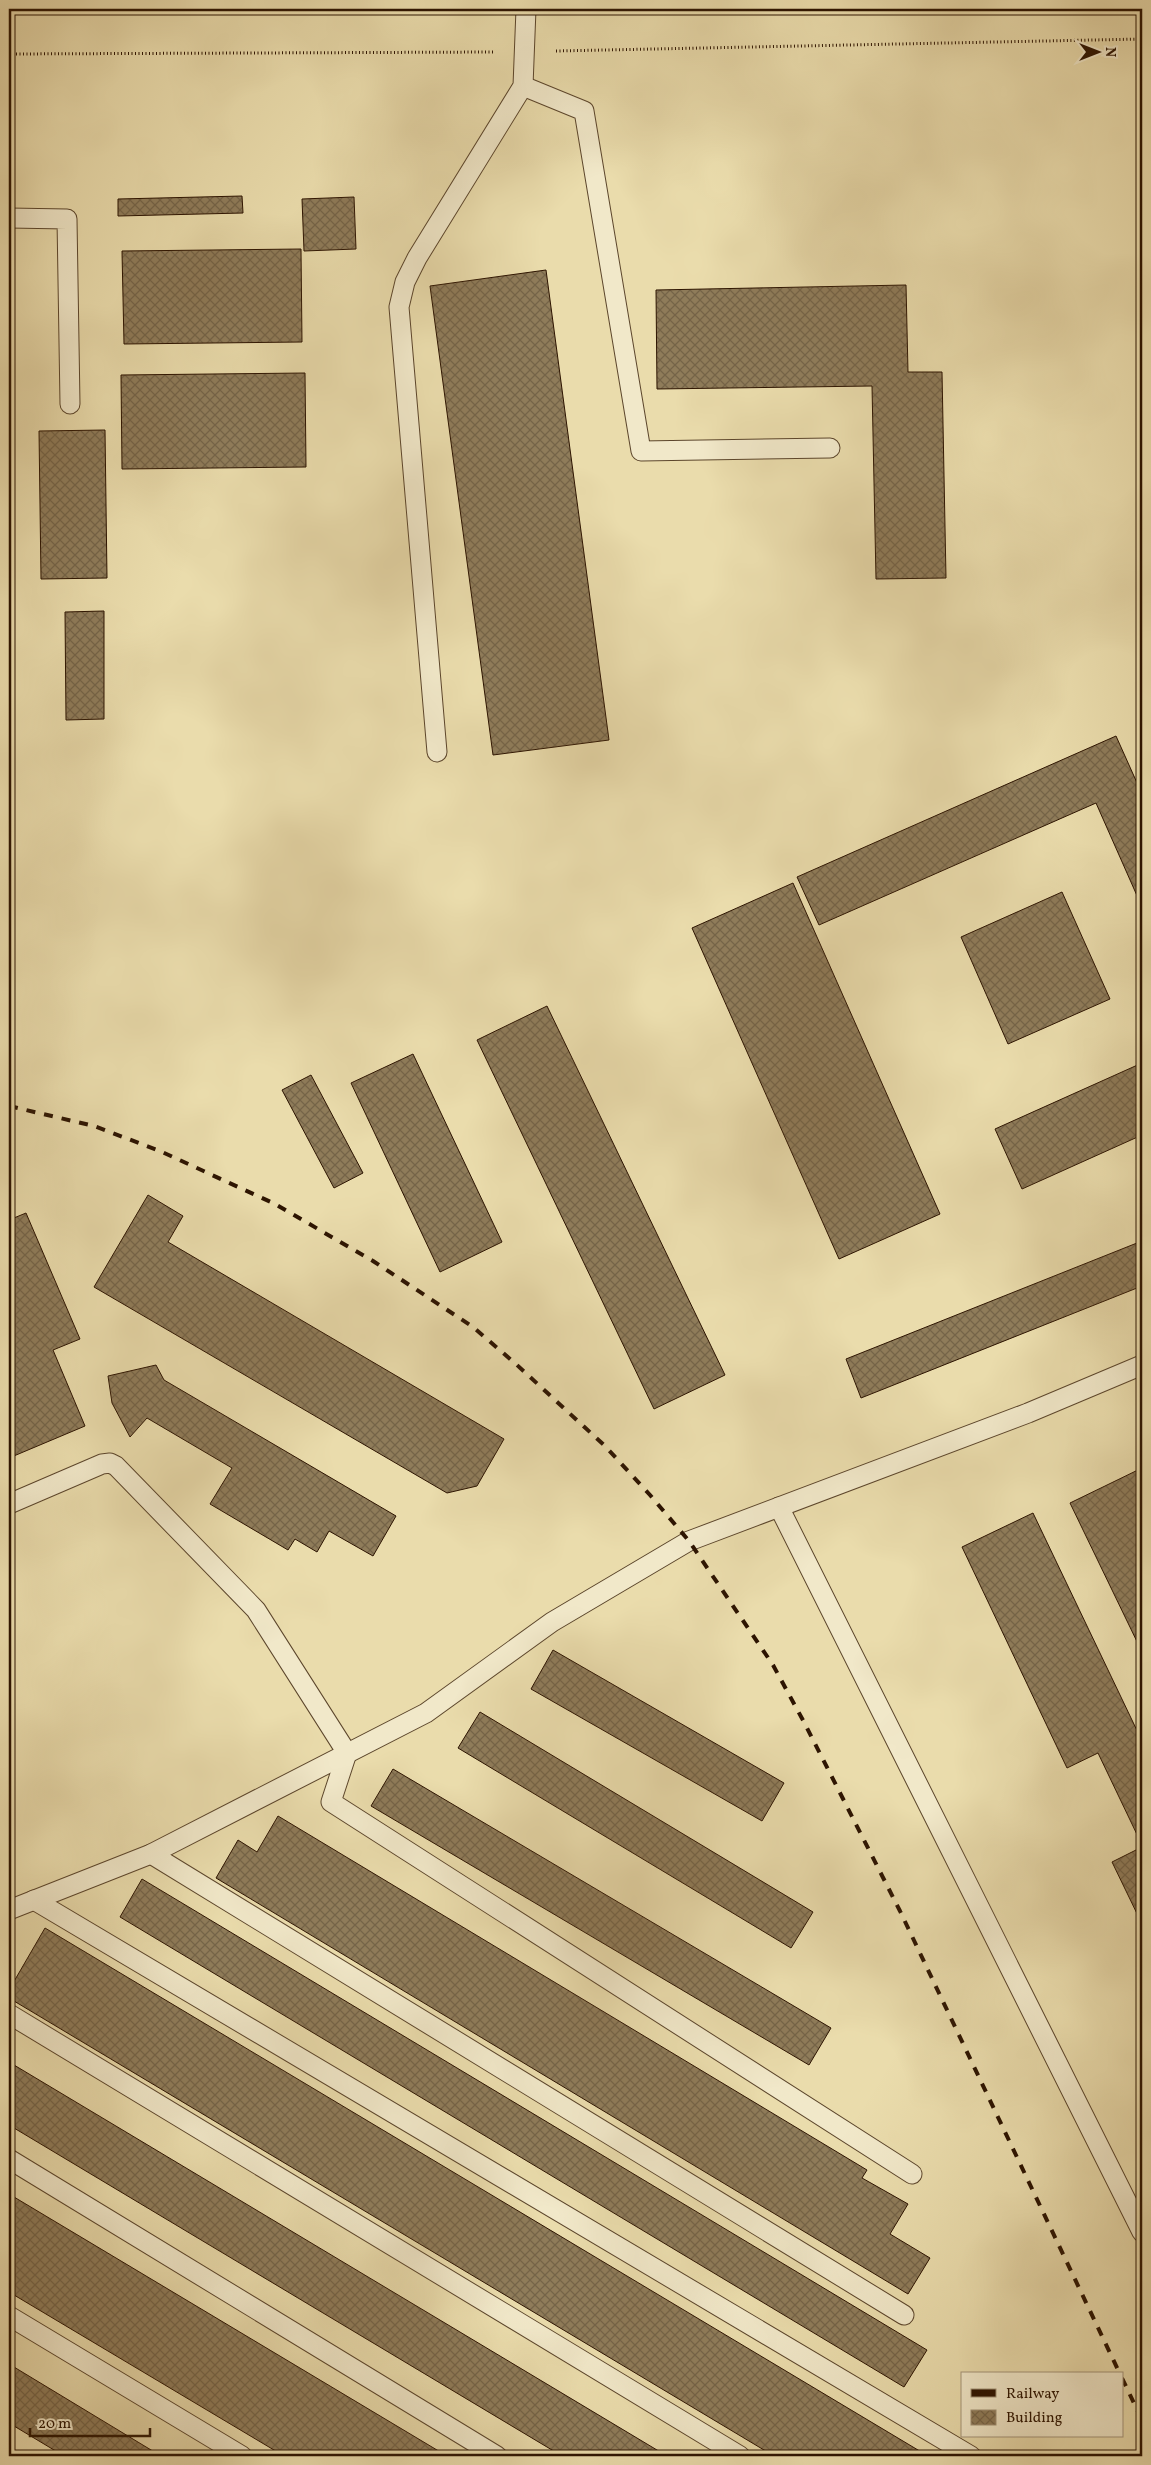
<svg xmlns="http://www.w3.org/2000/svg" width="1151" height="2465" font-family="Vollkorn,serif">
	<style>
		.building { fill: url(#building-cross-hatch); stroke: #2d1401 }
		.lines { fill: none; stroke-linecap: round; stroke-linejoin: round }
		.service-casing { stroke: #5c462c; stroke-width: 21 }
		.path { stroke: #2d1401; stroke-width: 3; stroke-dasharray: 1 2.5; stroke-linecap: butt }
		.service { stroke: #f1e8c9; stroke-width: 19 }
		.rail { stroke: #2d1401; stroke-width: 4; stroke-dasharray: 9 9; stroke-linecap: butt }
	</style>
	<defs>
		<pattern id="building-cross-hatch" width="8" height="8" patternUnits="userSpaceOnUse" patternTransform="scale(1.25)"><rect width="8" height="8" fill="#8f7c5a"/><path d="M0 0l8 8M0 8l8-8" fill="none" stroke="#756448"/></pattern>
	</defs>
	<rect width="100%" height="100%" fill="#eadcac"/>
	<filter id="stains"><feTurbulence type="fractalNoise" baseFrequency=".004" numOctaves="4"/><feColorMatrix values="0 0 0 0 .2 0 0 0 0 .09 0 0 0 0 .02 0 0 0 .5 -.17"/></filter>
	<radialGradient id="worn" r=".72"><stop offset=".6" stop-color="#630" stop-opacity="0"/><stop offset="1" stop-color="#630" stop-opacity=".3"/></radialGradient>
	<g class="building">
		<path d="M242 196 243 213 118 216V199Z"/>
		<path d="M354 197 356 249 304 251 302 199Z"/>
		<path d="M301 249 302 342 124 344 122 251Z"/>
		<path d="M546 270 609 740 493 755 430 286Z"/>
		<path d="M906 285 908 372H942L946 578 876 579 872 386 657 389 656 290Z"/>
		<path d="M305 373 306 467 122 469 121 375Z"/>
		<path d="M105 430 107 578 41 579 39 431Z"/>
		<path d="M104 611V719L66 720 65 612Z"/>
		<path d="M1116 736 1142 794V907L1096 803 819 925 797 877Z"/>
		<path d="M793 883 940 1214 839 1259 692 928Z"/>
		<path d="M1062 892 1110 999 1008 1044 961 937Z"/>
		<path d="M547 1006 725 1375 654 1409 477 1040Z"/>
		<path d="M413 1054 502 1242 440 1272 351 1083Z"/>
		<path d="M1142 1063V1135L1022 1189 995 1129Z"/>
		<path d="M311 1075 363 1173 334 1188 282 1090Z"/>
		<path d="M148 1195 183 1216 168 1242 504 1439 477 1486 447 1493 94 1287Z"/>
		<path d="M26 1213 80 1339 53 1350 85 1426 9 1458V1220Z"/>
		<path d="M1142 1241V1286L861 1398 846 1359Z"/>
		<path d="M156 1365 164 1380 396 1516 373 1556 329 1531 317 1552 295 1539 288 1550 210 1504 232 1468 147 1418 130 1437 112 1403 108 1376Z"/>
		<path d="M1142 1468V1652L1070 1503Z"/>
		<path d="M1033 1513 1142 1741V1845L1098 1753 1067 1768 962 1547Z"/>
		<path d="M553 1650 784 1783 762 1821 531 1689Z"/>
		<path d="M480 1712 813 1912 791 1948 458 1748Z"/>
		<path d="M393 1769 831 2028 809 2065 371 1806Z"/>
		<path d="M278 1816 867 2170 862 2178 908 2204 890 2234 930 2258 908 2294 216 1878 238 1840 257 1852Z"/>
		<path d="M1142 1847V1924L1112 1862Z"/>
		<path d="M142 1879 927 2350 904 2387 120 1917Z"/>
		<path d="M45 1928 928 2456H774L9 1998V1990Z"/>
		<path d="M9 2062 667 2456H562L9 2125Z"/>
		<path d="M9 2194 447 2456H284L9 2292Z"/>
		<path d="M9 2364 161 2456H64L9 2423Z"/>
	</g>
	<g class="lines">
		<defs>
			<g id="service">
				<path d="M523 86 584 111 641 451 830 448"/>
				<path d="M9 218 67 219 70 404"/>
				<path d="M437 752 399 307 405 282 417 258 523 86 526 9"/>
				<path d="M9 1504 102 1464 110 1463 116 1466 256 1610 347 1753 331 1802 912 2174"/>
				<path d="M779 1507 1142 2232"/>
				<path d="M151 1854 904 2315"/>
				<path d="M34 1900 971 2456"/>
				<path d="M9 1910 151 1854 426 1713 552 1622 689 1541 1028 1413 1142 1365"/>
				<path d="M9 2014 740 2456"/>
				<path d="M9 2159 497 2456"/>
				<path d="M9 2316 242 2456"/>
			</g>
		</defs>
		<use href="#service" class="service-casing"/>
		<g class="path">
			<path d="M556 51 1142 39"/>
			<path d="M9 54 494 52"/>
		</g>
		<use href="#service" class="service"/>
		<g class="rail">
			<path d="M9 1106 94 1126 160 1151 275 1204 373 1261 473 1327 517 1365 605 1446 650 1495 689 1541 773 1665 805 1724 900 1911 1120 2374"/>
			<path d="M1122 2378 1142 2420"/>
		</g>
	</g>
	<rect width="1151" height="2465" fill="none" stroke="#eadcac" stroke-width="30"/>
	<rect x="10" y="10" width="1131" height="2445" fill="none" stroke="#2d1401" stroke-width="2.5"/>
	<rect x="15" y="15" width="1121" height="2435" fill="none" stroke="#2d1401"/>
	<rect x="961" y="2372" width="162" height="65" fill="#f1e8c9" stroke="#a39379"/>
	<rect x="971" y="2389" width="25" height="8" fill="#2d1401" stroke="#a39379"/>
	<text x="1006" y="2398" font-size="15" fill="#2d1401">Railway</text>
	<rect x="971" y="2410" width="25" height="15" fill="url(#building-cross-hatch)" stroke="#a39379"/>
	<text x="1006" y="2422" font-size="15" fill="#2d1401">Building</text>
	<g transform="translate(1098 52) rotate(90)" stroke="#f1e8c9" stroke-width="4" paint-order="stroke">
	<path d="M0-4L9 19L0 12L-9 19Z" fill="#2d1401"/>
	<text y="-8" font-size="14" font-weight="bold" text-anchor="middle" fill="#2d1401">N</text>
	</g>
	<path d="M30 2428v8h120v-8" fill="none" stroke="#2d1401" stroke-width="2.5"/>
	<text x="38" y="2428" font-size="15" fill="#2d1401" stroke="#f1e8c9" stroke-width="4" paint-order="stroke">20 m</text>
	<rect width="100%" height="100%" filter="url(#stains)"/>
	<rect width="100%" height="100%" fill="url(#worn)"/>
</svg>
